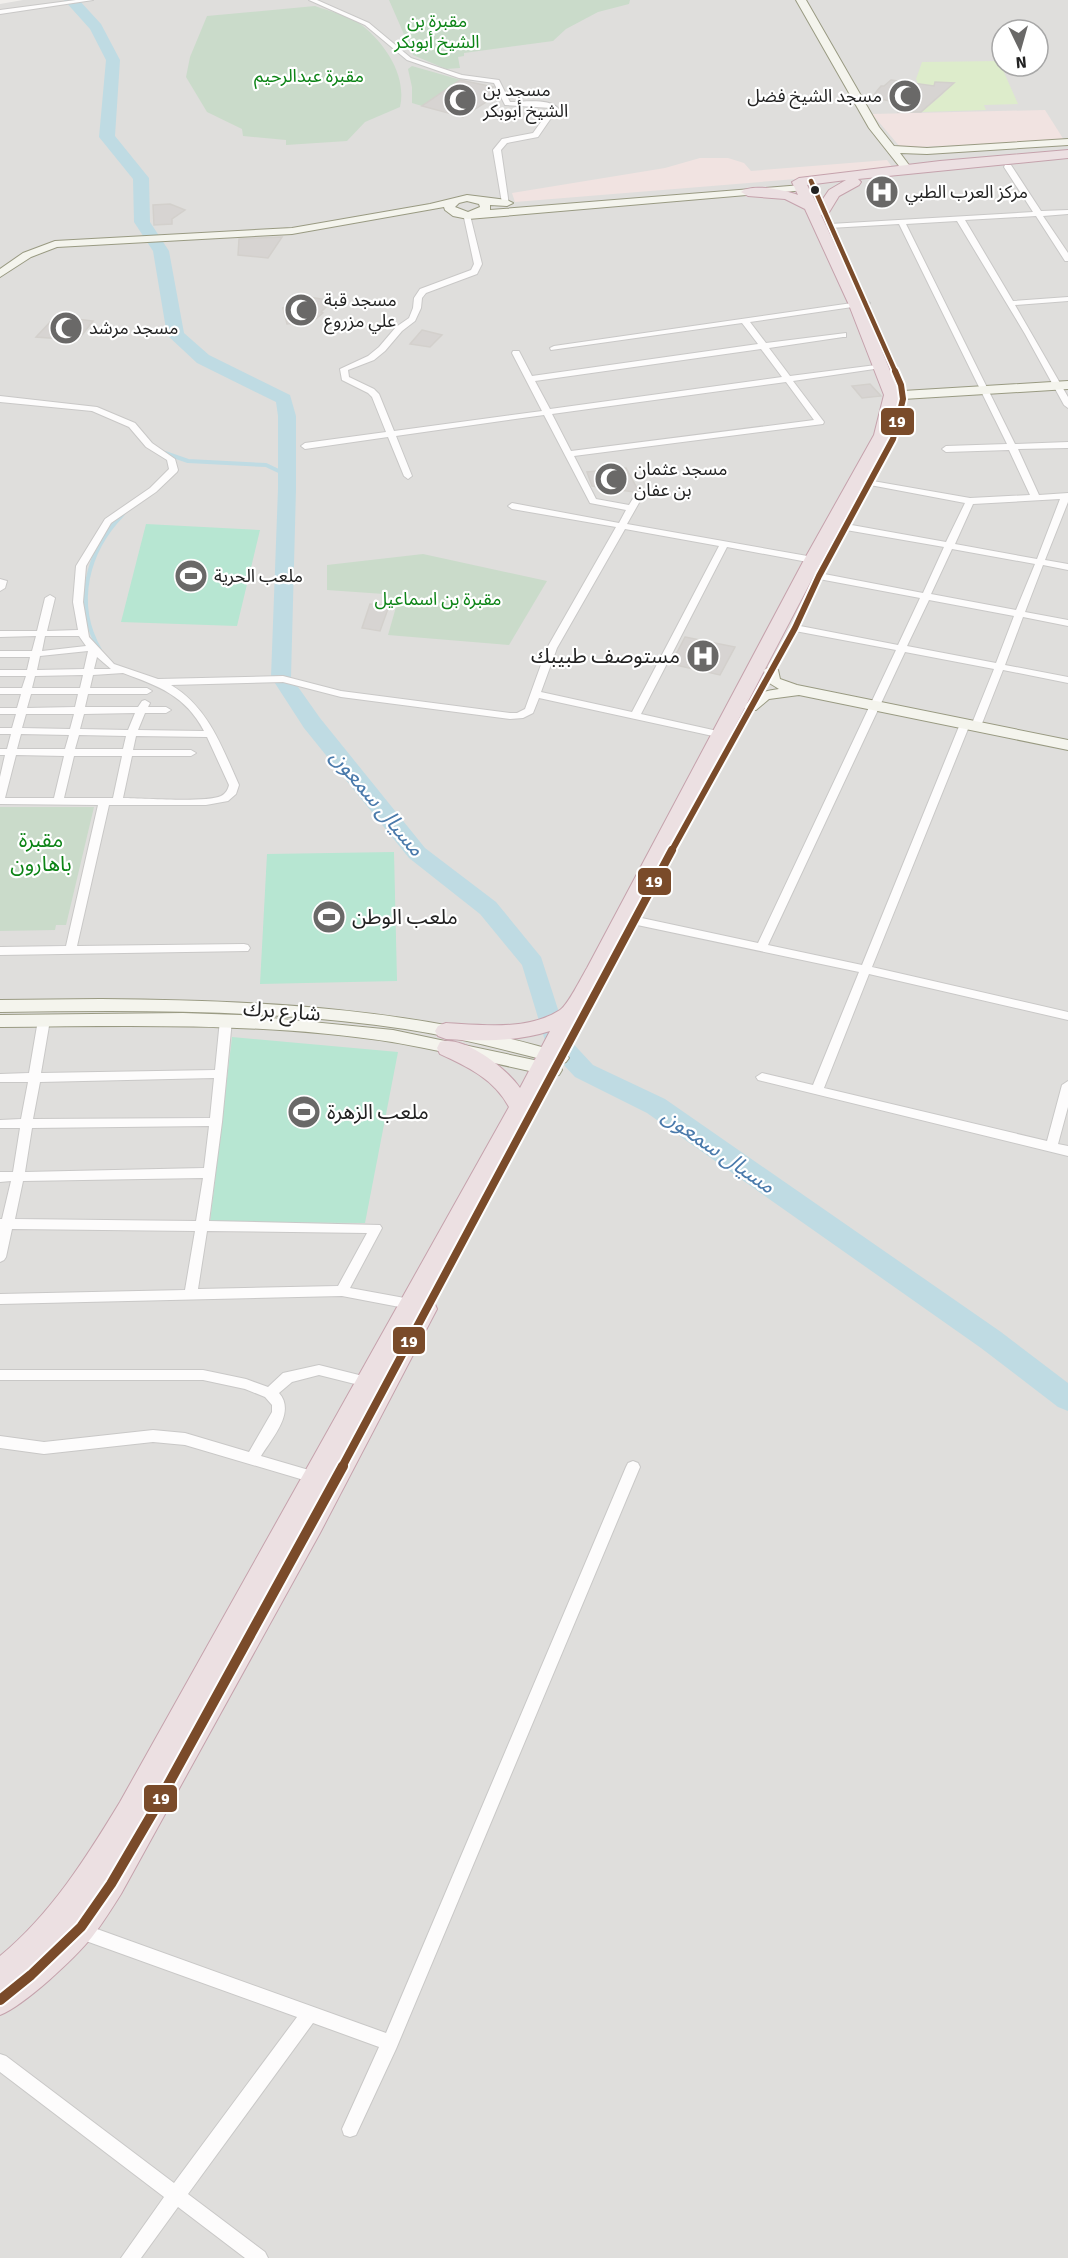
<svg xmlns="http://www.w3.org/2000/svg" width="1068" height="2258" font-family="Signika,'Noto Sans Arabic',sans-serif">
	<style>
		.residential { fill: #dfdedc; fill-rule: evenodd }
		.commercial { fill: #f1e3e1 }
		.grass { fill: #ddeccb }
		.cemetery { fill: #cadbca }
		.pitch { fill: #b7e6d2 }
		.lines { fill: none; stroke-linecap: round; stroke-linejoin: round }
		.stream { stroke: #bfdbe3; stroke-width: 4 }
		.river { fill: #bfdbe3; fill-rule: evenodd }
		.building { fill: #d7d4d2; stroke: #d3d0cc; stroke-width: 1.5 }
		.street-casing { stroke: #c9c8c7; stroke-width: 2 }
		.secondary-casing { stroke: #999a82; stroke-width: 2 }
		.highway-casing { stroke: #c5a2ac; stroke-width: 2 }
		.street { fill: #fdfcfc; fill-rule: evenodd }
		.secondary { fill: #f4f4ed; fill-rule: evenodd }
		.highway { fill: #ece0e2; fill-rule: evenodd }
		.bus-1-far3-casing { stroke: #fff; stroke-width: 8 }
		.bus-1-far2-casing { stroke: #fff; stroke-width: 10 }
		.bus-1-far1-casing { stroke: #fff; stroke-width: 12 }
		.bus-1-casing { stroke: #fff; stroke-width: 14 }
		.bus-1-far3 { stroke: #7a4b2a; stroke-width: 4.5 }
		.bus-1-far2 { stroke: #7a4b2a; stroke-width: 6 }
		.bus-1-far1 { stroke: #7a4b2a; stroke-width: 8 }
		.bus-1 { stroke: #7a4b2a; stroke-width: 10 }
		.bus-dot { fill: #222; stroke: #fff; stroke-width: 2 }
		.labels { text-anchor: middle; stroke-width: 4.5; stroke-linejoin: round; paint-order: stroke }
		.far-park-label { font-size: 18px; fill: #0c8416; stroke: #fff }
		.far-poi-label { font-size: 18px; fill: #222; stroke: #fff; text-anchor: start }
		.poi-label { font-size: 21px; fill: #222; stroke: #fff; text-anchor: start }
		.park-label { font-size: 21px; fill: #0c8416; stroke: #fff }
		.street-label { font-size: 21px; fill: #222; stroke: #fff }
		.water-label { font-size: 22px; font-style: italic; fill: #4a7aab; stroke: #fff }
		.line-badge { stroke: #fff; stroke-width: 2 }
		.badge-label { font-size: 16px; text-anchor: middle; font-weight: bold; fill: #fff }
	</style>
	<rect width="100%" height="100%" fill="#f0eeeb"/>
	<path class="residential" d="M23 0H1068V2258H0V4ZM1002 30H1038V66H1002Z"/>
	<g class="commercial">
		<path d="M1045 110 1064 140 901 148 872 114Z"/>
		<path d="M700 158H728L744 163 751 171 887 160 895 171 515 202 512 193 665 168Z"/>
	</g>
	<path class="grass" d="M999 61 1018 104 984 105 986 110 921 112 941 96 953 83 935 82 934 86 918 84 916 79 922 62Z"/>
	<g class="cemetery">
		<path d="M389 0H630L629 4 598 12 566 29 553 41 464 53V56L458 57 460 68 446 69 413 55Z"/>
		<path d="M315 6C329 11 351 16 363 26 386 45 407 76 400 107L365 122 347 141 286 145V140L243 136 242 129 207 112 186 77 190 57 207 16Z"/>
		<path d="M412 66 461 80 422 106 412 103V87L408 69Z"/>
		<path d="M423 554 547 581 509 645 388 635 396 607 385 604 384 594 327 590V565Z"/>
		<path d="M0 807H94L66 925H56L55 930 0 931Z"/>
	</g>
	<g class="pitch">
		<path d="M146 524 260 530 237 626 121 622Z"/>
		<path d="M394 852 397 981 260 984 267 854Z"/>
		<path d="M232 1037 398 1052 365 1223 210 1222Z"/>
	</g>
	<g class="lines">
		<g class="stream">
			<path d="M165 453 188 461 266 465 287 475"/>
			<path d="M100 650C73 604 87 551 123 514"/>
		</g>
		<path class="river" d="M64 0H79L101 24 120 60 115 136 149 178 150 222 169 251 184 333 209 355 290 395 296 416V489L291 677 320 718 425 848 496 902 541 957 567 1037 593 1065 665 1099 1001 1332 1068 1383V1411L1058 1407 981 1348 647 1113 575 1077 547 1047 522 965 480 914 409 858 304 728 271 677 278 489V416L276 402 197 363 167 335 153 251 134 222 133 179 99 137 106 60 90 29Z"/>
	</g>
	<g class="building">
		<path d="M460 80 494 87 492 91 497 95 463 117 422 106Z"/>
		<path d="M891 80 934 86 935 82 954 83 921 112H898L903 104 872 97 881 86H884Z"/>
		<path d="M170 204 185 210 172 219V224L154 225 153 205Z"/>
		<path d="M282 237 268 258 238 255 239 239Z"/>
		<path d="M309 297 328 300 325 304 328 305 321 312 323 313 312 322 287 324 283 308Z"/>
		<path d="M69 318 93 321 78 340 36 337 52 320Z"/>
		<path d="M422 330 442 335 430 347 410 344Z"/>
		<path d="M870 384 881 396 862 398 852 386Z"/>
		<path d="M626 468 638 490 634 492 592 486 587 472Z"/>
		<path d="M370 604 389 606 380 631 362 628Z"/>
		<path d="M685 637 735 647 720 675 671 664Z"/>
	</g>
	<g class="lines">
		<defs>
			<g id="street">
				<path d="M76 0H93L0 14V10Z"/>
				<path d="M309 0H317L369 23 411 58 462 75 499 80 510 102C524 102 548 98 558 108L538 137 507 143 501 150 509 205 502 203 493 150 502 139 533 133 551 108 505 105 494 83 459 78 407 60 365 25Z"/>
				<path d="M1005 165H1011L1041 211 1068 210V214L1043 216 1068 253V261H1065L1036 216 965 220 1013 301 1068 297V301L1015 305 1068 397V408L1064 405 1025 334 957 221 906 224 1015 444 1068 442V448L1018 449 1039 495 1068 493V502L1045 560 1068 564V570L1043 565 1025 612 1068 620V626L1023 617 1005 665 1068 677V683L1003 670 981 726 976 729 971 726 994 669 905 652 768 945 862 965 960 724 965 721 969 722 970 724 872 967 1068 1012V1020L869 974 824 1088 1047 1141 1062 1085 1068 1081V1107L1058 1144 1068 1146V1156L758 1080 756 1077 762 1073 813 1085 859 972 623 922 618 918 623 914 758 943 896 650 795 631 790 628 795 625 898 645 920 598 819 579 814 576 819 573 923 593 944 547 846 530 841 527 846 524 946 542 965 503 870 485 867 484V480L970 498 1030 495 1009 450 946 452 942 449 946 446 1007 444 899 224 830 228 826 226 830 224 1033 212 1004 167ZM1060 499 1037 559 955 544 973 504ZM952 549 1035 564 1016 610 931 594ZM929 600 1014 616 996 663 907 646Z"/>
				<path d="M463 213 470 215 482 264 477 274 426 293 422 298 421 308 415 321 402 331 385 351 374 360 348 370 349 377 374 389 379 394 394 431 542 411 512 353 513 351H519L532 376 758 344 742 323 551 350 550 348 554 346 866 301 870 303 866 305 750 322 766 343 846 333V337H843L769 348 790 376 884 364 885 366 881 368 793 381 824 422 823 424 574 456 596 499 629 505 637 492H643L644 494 627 524 813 557 818 560 813 563 727 547 641 714 722 732 727 735 722 738 539 698 533 713 523 718 510 719 341 697 283 682 171 685C208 707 222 747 239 785L236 794 228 801 206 805H109L77 946 244 944 248 945 250 948 248 951 0 955V947L66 946 98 805 0 804V777L5 755H0V749H7L11 734H0V728H12L16 714H0V708H17L21 694H0V688H22L26 676H0V670H27L30 657H0V651H32L36 636 0 637V631H37L45 598 50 595 55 598 47 631 78 630 73 602 76 566 105 519 150 488 169 469 167 460 146 447 129 427 92 411 0 402V396L97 407 135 423 152 443 175 459 178 470 177 472 156 492 111 523 86 566 83 602 89 637 114 664 158 679 283 676 341 691 510 713H517L525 709 547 648 616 527 512 509 508 506 512 503 619 523 626 510 590 503 544 415 396 436 412 476 408 479 404 476 388 437 305 449 301 446 305 443 386 432 372 397 368 393 342 380 340 369 368 356 379 347 396 327 409 318 413 308 414 298 420 289 471 270 474 264ZM761 349 782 377 550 409 535 381ZM786 382 814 420 571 451 552 414ZM625 529 719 546 632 712 541 692 557 648ZM45 636H79L86 646 42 651ZM88 651 84 669 37 670 40 656ZM97 657 111 669H94ZM123 673C158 686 185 695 204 731L138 730 145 713H166L171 710 166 707H148L150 703 145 700 142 701 138 707H85L88 694H147L152 691 147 688H90L93 675ZM83 675 80 688H32L35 676ZM31 694H78L75 707 27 708ZM135 713 128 730 80 729 84 714ZM26 714H74L70 729 22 728ZM21 734 69 735 65 749H17ZM79 735 126 736 123 749H75ZM136 736 207 737 229 785C228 790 225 794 221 796 206 803 142 798 123 798L132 756H191L196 753 191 750H133ZM16 755 64 756 54 798H5ZM74 756H122L113 798H64Z"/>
				<path d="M0 579 7 581 5 588 0 591Z"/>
				<path d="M44 1016 50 1020 41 1073 215 1070 220 1020 226 1016 230 1017 232 1020 222 1122 209 1221 380 1225 382 1228 350 1288 410 1299 415 1300 416 1304 415 1308 410 1309 342 1296 0 1304V1294L185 1290 195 1231 12 1229 6 1257 4 1260 0 1262V1219H2L11 1181 0 1182V1172H13L20 1128H0V1120L21 1119 28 1082H0V1074L29 1073 38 1020ZM214 1078 210 1118 33 1119 40 1082ZM209 1126 204 1168 25 1172 32 1128ZM203 1178 196 1221 15 1219 23 1181ZM207 1231 367 1233 338 1286 198 1289Z"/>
				<path d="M319 1365 367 1377 372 1378 374 1382 372 1386 367 1387 319 1375 292 1382 279 1393C296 1412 272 1438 261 1456L319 1473 321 1477 319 1481 314 1483 185 1445 153 1442 44 1454 0 1448V1436L44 1442 153 1430 185 1433 249 1452 272 1412V1405L265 1397 245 1389 203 1380H0V1370H203L246 1379 268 1387 283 1373Z"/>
				<path d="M633 1461 638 1463 640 1467 396 2049 356 2135 350 2137 344 2135 342 2129 379 2047 313 2023 188 2194 265 2252 268 2258H245L178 2207 141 2258H121L164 2197 0 2072V2054L6 2056 174 2183 297 2017 86 1941 75 1933 73 1927 75 1921 81 1919 97 1929 386 2033 626 1467 628 1463Z"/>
			</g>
			<g id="secondary">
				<path d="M796 0H806L879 127 894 146 927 148 1068 139V145L927 154 900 153 912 169 911 171H903L869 128Z"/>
				<path d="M802 185 806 186V190L468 219 453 216 445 210 444 207 292 234 57 247 31 257 0 277V269L23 253 55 241 292 228 430 204 467 195 507 200 513 203 507 206 490 205V210ZM467 201 479 204 480 207 468 212 455 207 459 203Z"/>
				<path d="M1068 381V389L903 399 897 395 903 391Z"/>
				<path d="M771 666 778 670 780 679 797 685 1068 740V750L799 695 769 699 756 710H746L744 707C754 694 763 691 779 689L766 681 764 670Z"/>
				<path d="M101 999C258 1000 415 1008 566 1054L569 1058 566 1062 560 1064C509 1051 457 1037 405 1029 271 1009 135 1010 0 1012V1000Z"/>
				<path d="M183 1013 240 1015 393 1030 553 1064 559 1065 562 1070 559 1075 553 1076C500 1065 446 1051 392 1042 262 1022 131 1026 0 1027V1015Z"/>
			</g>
			<path id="highway" d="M1068 150V158L858 179 861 182 859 185 839 196 828 214 821 215 863 305 900 395 890 435 822 560 608 969 579 1016 532 1108 426 1300 434 1302 437 1309 320 1533 121 1894C112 1908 103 1923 92 1937 75 1958 25 2005 0 2015V1956C51 1914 86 1858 120 1802L509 1107C494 1079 468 1067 440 1054L437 1048 440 1042C464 1035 507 1069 520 1088L550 1031C516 1042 482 1041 446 1039L438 1036 435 1031 438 1026 446 1023C481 1025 528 1031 560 1010 568 1005 581 978 587 968L804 560 874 435 884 395 849 305 805 209 785 199 748 196 741 192C751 183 785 190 798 195L792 182 799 178 940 161ZM846 180 829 190 818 206 807 185Z"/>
		</defs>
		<use href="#street" class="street-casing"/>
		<use href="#secondary" class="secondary-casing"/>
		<use href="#highway" class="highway-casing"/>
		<use href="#street" class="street"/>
		<use href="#secondary" class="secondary"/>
		<use href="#highway" class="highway"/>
		<defs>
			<path id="bus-1-far3" d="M811 181 896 373"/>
			<path id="bus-1-far2" d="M671 852 795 628 819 576 893 439 903 399 901 385 895 371"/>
			<path id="bus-1-far1" d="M342 1467 672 850"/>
			<path id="bus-1" d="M0 2000 31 1975 81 1927 111 1884 152 1814 343 1466"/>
		</defs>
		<use href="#bus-1-far3" class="bus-1-far3-casing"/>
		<use href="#bus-1-far2" class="bus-1-far2-casing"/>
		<use href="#bus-1-far1" class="bus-1-far1-casing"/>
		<use href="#bus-1" class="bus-1-casing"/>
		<use href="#bus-1-far3" class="bus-1-far3"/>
		<use href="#bus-1-far2" class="bus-1-far2"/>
		<use href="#bus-1-far1" class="bus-1-far1"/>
		<use href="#bus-1" class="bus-1"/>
	</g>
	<defs>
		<symbol id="mosque-disc" viewBox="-11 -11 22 22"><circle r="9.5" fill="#6a6968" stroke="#fff"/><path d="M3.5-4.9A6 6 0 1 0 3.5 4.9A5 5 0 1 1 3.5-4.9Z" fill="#fff"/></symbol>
		<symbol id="hospital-disc" viewBox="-11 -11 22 22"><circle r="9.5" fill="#6a6968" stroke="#fff"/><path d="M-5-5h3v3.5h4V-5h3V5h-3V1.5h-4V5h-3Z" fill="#fff"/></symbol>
		<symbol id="stadium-disc" viewBox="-11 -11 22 22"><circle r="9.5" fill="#6a6968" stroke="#fff"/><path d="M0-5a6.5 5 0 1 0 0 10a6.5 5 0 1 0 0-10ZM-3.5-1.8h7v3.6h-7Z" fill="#fff"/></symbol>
	</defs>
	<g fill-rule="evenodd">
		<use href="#mosque-disc" x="886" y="77" width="38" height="38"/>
		<use href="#mosque-disc" x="441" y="81" width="38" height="38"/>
		<use href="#hospital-disc" x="863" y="173" width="38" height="38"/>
		<use href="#mosque-disc" x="282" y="291" width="38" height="38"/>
		<use href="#mosque-disc" x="47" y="309" width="38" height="38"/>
		<use href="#mosque-disc" x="592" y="460" width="38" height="38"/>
		<use href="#stadium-disc" x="172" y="557" width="38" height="38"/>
		<use href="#hospital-disc" x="684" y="637" width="38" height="38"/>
		<use href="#stadium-disc" x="310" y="898" width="38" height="38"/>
		<use href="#stadium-disc" x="285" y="1093" width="38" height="38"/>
	</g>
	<circle class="bus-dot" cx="815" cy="190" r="5"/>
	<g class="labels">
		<g class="far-park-label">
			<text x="437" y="27">مقبرة بن<tspan x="437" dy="21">الشيخ أبوبكر</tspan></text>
			<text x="309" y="82">مقبرة عبدالرحيم</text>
			<text x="438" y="605">مقبرة بن اسماعيل</text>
		</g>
		<g class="far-poi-label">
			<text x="483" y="96">مسجد بن<tspan x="483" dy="21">الشيخ أبوبكر</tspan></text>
			<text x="882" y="102" text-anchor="end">مسجد الشيخ فضل</text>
			<text x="905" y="198">مركز العرب الطبي</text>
			<text x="324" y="306">مسجد قبة<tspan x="324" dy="21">علي مزروع</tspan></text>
			<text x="89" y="334">مسجد مرشد</text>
			<text x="634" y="475">مسجد عثمان<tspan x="634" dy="21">بن عفان</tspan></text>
			<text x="214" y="582">ملعب الحرية</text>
		</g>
		<g class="poi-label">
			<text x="680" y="663" text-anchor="end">مستوصف طبيبك</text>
			<text x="352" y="924">ملعب الوطن</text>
			<text x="327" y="1119">ملعب الزهرة</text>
		</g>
		<g class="park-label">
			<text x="41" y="847">مقبرة<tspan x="41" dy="24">باهارون</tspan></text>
		</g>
		<g class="street-label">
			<text transform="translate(282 1011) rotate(4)" y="7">شارع برك</text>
		</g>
		<g class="water-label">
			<text transform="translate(378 802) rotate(50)" y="8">مسيال سمعون</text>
			<text transform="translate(719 1150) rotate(35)" y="8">مسيال سمعون</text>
		</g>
	</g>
	<g class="line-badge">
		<rect x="880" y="407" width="35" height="29" rx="6" fill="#7a4b2a"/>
		<rect x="637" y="867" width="35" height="29" rx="6" fill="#7a4b2a"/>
		<rect x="392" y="1326" width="34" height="29" rx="6" fill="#7a4b2a"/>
		<rect x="143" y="1784" width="35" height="29" rx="6" fill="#7a4b2a"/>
	</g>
	<g class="badge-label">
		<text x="897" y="427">19</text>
		<text x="654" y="887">19</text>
		<text x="409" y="1347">19</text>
		<text x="161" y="1804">19</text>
	</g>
	<g transform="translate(1020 48) rotate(175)"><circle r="28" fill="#ffffff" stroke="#a7a7a7" stroke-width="1.5"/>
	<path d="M0-4.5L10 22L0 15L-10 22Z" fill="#6a6968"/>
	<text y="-9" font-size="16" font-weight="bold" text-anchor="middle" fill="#222222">N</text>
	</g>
</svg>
